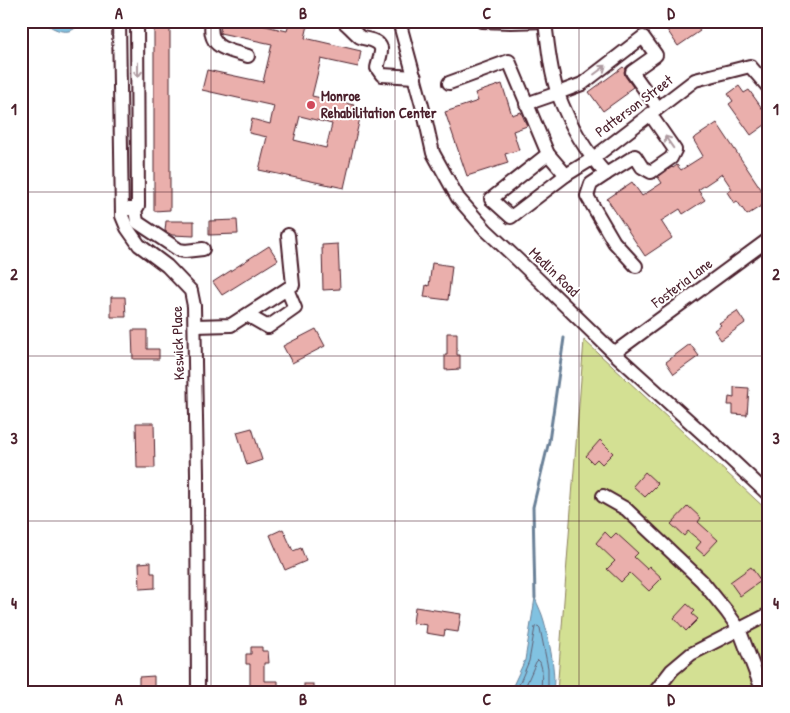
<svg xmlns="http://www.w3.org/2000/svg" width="790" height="713" font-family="'Patrick Hand',sans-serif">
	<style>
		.green { fill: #d3e093; stroke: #8e805f }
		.water { fill: #81c2e1; stroke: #6b8198 }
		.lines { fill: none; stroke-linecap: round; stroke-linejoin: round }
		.shore { stroke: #606074; stroke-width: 1 }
		.stream { stroke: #6b8198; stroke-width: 3 }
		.building { fill: #eaafac; stroke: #4a1f2b; fill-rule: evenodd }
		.minor-casing { stroke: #4a1f2b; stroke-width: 16 }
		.minor { stroke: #fff; stroke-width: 12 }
		.oneway { stroke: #ae9aa0 }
		.grid { fill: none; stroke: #4a1f2b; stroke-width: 1; stroke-opacity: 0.55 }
		.poi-dot { fill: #d1495b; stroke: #fff; stroke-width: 2 }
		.labels { text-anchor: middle; stroke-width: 4; stroke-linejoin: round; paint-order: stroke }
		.poi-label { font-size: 15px; font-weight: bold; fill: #4a1f2b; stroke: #fff; text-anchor: start }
		.street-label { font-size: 15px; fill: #4a1f2b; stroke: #fff }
		.neatline { fill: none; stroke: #4a1f2b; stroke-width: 2 }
		.grid-label { font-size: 16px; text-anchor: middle; font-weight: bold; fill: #4a1f2b }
	</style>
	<rect width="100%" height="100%" fill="#fff"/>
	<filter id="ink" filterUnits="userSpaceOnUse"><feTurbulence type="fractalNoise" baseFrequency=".02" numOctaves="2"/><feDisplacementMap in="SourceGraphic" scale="10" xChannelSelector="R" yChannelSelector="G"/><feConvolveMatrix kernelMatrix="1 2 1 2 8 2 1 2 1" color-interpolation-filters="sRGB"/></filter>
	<g filter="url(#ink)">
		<path class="green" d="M584 340 769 512V692H557Z"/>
		<g class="water">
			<path d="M43 21H81C72 38 54 31 43 21Z"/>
			<path d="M535 598C538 606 542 613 544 621 548 635 558 680 552 692H510L525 660Z"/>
		</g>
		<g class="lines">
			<g class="shore">
				<path d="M516 692 529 661 535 627 538 626 540 628 548 668V692"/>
				<path d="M523 692 536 662 538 660 540 662 542 669 541 692"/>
			</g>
			<path class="stream" d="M535 598 533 507 549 441 564 338"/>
		</g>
		<g class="building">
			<path d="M221 21H244L287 31 290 21H309L305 38 361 51 358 67 321 59 312 96 354 105 353 107 362 109 344 188 259 170 267 137 249 133 252 119 270 124 274 106 202 90 207 70 263 82 272 44 220 33ZM300 116 332 124 326 148 294 140Z"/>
			<path d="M661 21H694L700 31 678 46Z"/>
			<path d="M154 28H170V210L154 211Z"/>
			<path d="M623 67 625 69 624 72 625 76 633 87 626 92 628 93 603 111 589 92Z"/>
			<path d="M502 84 512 115 521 112 527 126 513 131 519 150 505 154 508 163 467 176 445 112 478 101 475 93Z"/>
			<path d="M739 86 744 93 749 90 769 118V122L751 135 729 104 733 101 728 94Z"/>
			<path d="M717 123 769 201 747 215 737 201 734 203 727 192 732 189 722 174 698 190 705 200 683 214 680 209 661 221 672 238 645 256 607 199 632 182 642 196 662 183 658 177 672 167 673 168 677 165 681 170 703 156 693 139Z"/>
			<path d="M237 220 238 234 209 235V221Z"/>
			<path d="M166 221H194V236L172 235 165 231Z"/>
			<path d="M338 244 340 289 323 290 322 245Z"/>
			<path d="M269 246 278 260 222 295 213 282Z"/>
			<path d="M432 263 452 266 448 300 424 297 426 285 429 286Z"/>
			<path d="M111 297H125L126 317H111Z"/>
			<path d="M737 311 745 323 721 340 714 330 721 325 719 323Z"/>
			<path d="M316 329 325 346 292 363 283 346Z"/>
			<path d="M132 330H147V349H159V359H133Z"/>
			<path d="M447 333H457V355H460V369L445 370V355H447Z"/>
			<path d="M690 344 699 356 674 374 666 362Z"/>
			<path d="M734 387 749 388 747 415 733 414V405H728L729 397 734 398Z"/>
			<path d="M136 423H154L155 468H137Z"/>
			<path d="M252 428 262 460 247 465 237 432Z"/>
			<path d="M600 440 613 453 602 464 597 459 593 463 586 456Z"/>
			<path d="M645 472 658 484 645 497 633 486Z"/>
			<path d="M688 506 701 518 698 522 718 540 704 555 696 548 701 542 688 531 684 536 671 524Z"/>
			<path d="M283 529 293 551 301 548 306 561 285 570 270 535Z"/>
			<path d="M605 532 611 538 616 533 638 553 634 557 647 569 649 566 662 578 649 591 630 573 621 582 607 569 615 561 596 543Z"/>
			<path d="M151 562V573H155V588L140 589 139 563Z"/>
			<path d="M751 567 761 581 740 596 730 582Z"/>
			<path d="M687 604 695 611 692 614 698 619 686 631 674 618Z"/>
			<path d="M415 607 461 614 458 632 445 630 444 636 426 633 427 625 413 623Z"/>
			<path d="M251 647H262V651H268L269 663H264V681H278V692H250V664H246V654H251Z"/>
			<path d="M154 676V692H139V677Z"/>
			<rect x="304" y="684" width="9" height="8"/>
		</g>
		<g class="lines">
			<defs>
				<g id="minor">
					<path d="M119 21 122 216 127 228 139 245 167 266 191 291 194 306 197 474 198 692"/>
					<path d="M212 21C207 49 228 50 248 56"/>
					<path d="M399 21 424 113 433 153 458 198 486 230 518 260 614 353 721 450 769 495"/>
					<path d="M482 21 511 22 546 21"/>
					<path d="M545 22C548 45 550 71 558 94 569 123 585 151 606 174L591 184 587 196 614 242 636 266"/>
					<path d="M345 23C350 27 355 33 360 37 367 40 378 39 381 48 382 53 378 63 377 68L382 75 415 77"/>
					<path d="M449 83 509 61 548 154 566 175 592 159 695 80 750 66 769 88"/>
					<path d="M526 104 558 93 582 84 643 37 656 55 632 72 658 108"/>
					<path d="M548 154 491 199 511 217 566 175"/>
					<path d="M606 174 635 156 642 167 651 172 671 158 675 150 650 114"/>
					<path d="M122 209H135L138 206 137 21"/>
					<path d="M135 209 137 222 179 250 185 251 203 249"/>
					<path d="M247 315 268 327 295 308 287 289"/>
					<path d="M195 326 231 325 293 285 288 235"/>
					<path d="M614 353 769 239"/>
					<path d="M603 496 626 509 702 581 727 612 739 629 763 692"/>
					<path d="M655 692 672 670 691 654 769 614"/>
				</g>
			</defs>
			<use href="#minor" class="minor-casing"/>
			<use href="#minor" class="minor"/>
		</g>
		<defs><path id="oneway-shaft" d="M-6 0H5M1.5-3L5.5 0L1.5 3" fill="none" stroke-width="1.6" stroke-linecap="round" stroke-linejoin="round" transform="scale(1.25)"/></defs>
		<g class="oneway">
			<use href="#oneway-shaft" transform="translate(138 70) rotate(90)"/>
			<use href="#oneway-shaft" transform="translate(600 70) rotate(-37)"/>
			<use href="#oneway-shaft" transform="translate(669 142) rotate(-125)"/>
		</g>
	</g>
	<path class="grid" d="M211 21V692M395 21V692M579 21V692M21 192H769M21 356H769M21 521H769"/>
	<circle class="poi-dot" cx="311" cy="105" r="5"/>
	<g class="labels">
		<g class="poi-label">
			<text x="321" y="101">Monroe<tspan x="321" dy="17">Rehabilitation Center</tspan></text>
		</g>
		<g class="street-label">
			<text transform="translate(634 106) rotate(-37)" y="5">Patterson Street</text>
			<text transform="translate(554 272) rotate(44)" y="5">Medlin Road</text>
			<text transform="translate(682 283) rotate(-37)" y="5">Fosteria Lane</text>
			<text transform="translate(178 343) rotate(-92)" y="5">Keswick Place</text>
		</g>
	</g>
	<rect width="790" height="713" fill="none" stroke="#fff" stroke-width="55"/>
	<rect x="28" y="28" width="734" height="658" class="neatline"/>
	<g class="grid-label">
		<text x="119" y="19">A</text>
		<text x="303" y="19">B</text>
		<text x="487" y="19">C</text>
		<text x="671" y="19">D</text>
		<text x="14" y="115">1</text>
		<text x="776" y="115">1</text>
		<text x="14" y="280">2</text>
		<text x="776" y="280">2</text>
		<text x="14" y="444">3</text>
		<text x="776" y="444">3</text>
		<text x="14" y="609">4</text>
		<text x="776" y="609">4</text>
		<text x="119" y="705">A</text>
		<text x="303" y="705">B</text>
		<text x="487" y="705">C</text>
		<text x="671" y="705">D</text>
	</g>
</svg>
